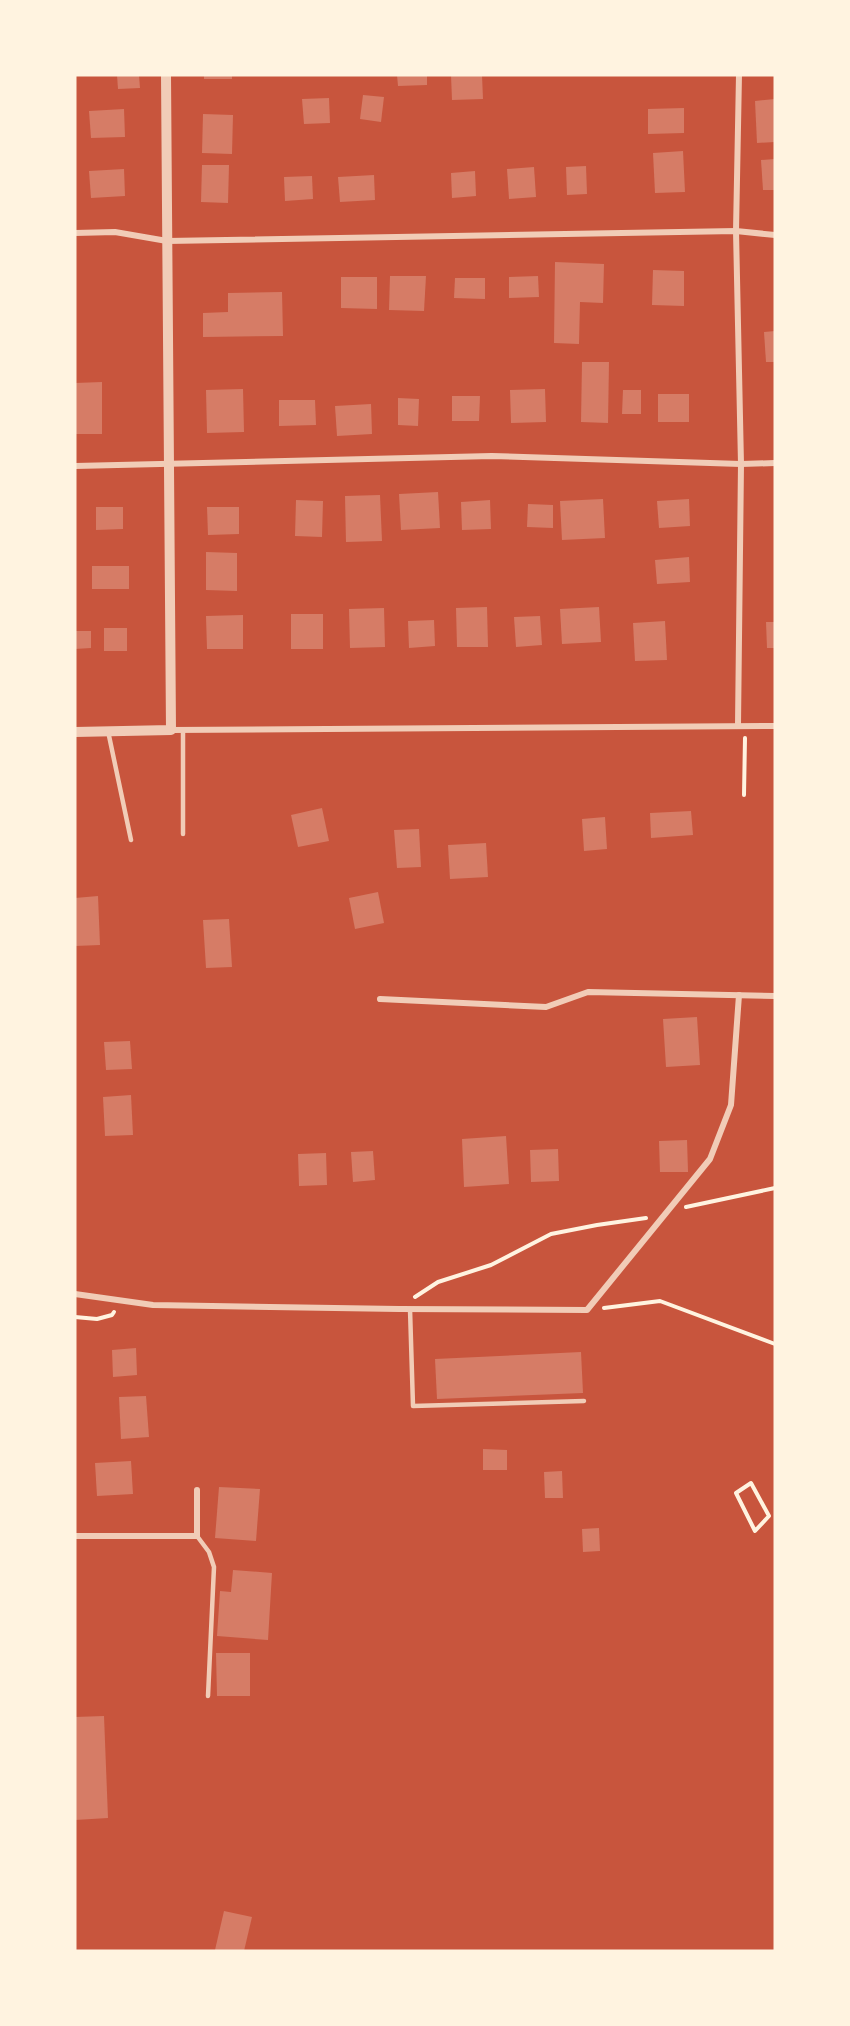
<svg xmlns="http://www.w3.org/2000/svg" width="850" height="2026" font-family="Lato,sans-serif">
	<style>
		.building { fill: #d67c66 }
		.lines { fill: none; stroke-linecap: round; stroke-linejoin: round }
		.path { stroke: #fff3e0; stroke-width: 4 }
		.service { stroke: #f1ccb7; stroke-width: 4.5 }
		.minor { stroke: #f1ccb7; stroke-width: 6 }
		.tertiary { stroke: #f1ccb7; stroke-width: 10 }
	</style>
	<rect width="100%" height="100%" fill="#c8553d"/>
	<g class="building">
		<path d="M117 75H139L140 88 118 89Z"/>
		<rect x="204" y="75" width="28" height="4"/>
		<path d="M397 75H427V85L398 86Z"/>
		<path d="M451 75H482L483 99 452 100Z"/>
		<path d="M363 95 384 97 381 122 360 119Z"/>
		<path d="M329 98 330 123 304 124 302 99Z"/>
		<path d="M775 99V142L757 143 755 101Z"/>
		<path d="M684 108V133L648 134V109Z"/>
		<path d="M124 109 125 137 91 138 89 111Z"/>
		<path d="M203 114 233 115 232 154 202 153Z"/>
		<path d="M683 151 685 192 655 193 653 153Z"/>
		<path d="M775 159V190H763L761 160Z"/>
		<path d="M202 165H229L228 203 201 202Z"/>
		<path d="M586 166 587 194 567 195 566 167Z"/>
		<path d="M534 167 536 197 509 199 507 169Z"/>
		<path d="M124 169 125 196 91 198 89 171Z"/>
		<path d="M475 171 476 196 452 198 451 173Z"/>
		<path d="M374 175 375 200 340 202 338 177Z"/>
		<path d="M312 176 313 199 285 201 284 177Z"/>
		<path d="M555 262 604 264 603 303 580 302 579 344 554 343Z"/>
		<path d="M653 270 684 271V306L652 305Z"/>
		<path d="M390 276H426L424 311 389 310Z"/>
		<path d="M538 276 539 297 509 298V277Z"/>
		<path d="M341 277H377V309L341 308Z"/>
		<path d="M455 278H485V299L454 298Z"/>
		<path d="M282 292 283 336 203 337V313L228 312V293Z"/>
		<path d="M775 331V362H766L764 332Z"/>
		<path d="M582 362H609L608 423 581 422Z"/>
		<path d="M102 382V434H75V383Z"/>
		<path d="M243 389 244 432 207 433 206 390Z"/>
		<path d="M545 389 546 422 511 423 510 390Z"/>
		<path d="M623 390H641V414H622Z"/>
		<rect x="658" y="394" width="31" height="28"/>
		<path d="M452 396H480L479 421H452Z"/>
		<path d="M398 398 419 399 418 426 398 425Z"/>
		<path d="M279 400H315L316 425 279 426Z"/>
		<path d="M371 404 372 434 337 436 335 406Z"/>
		<path d="M438 492 440 528 401 530 399 494Z"/>
		<path d="M380 495 382 541 346 542 345 496Z"/>
		<path d="M603 499 605 538 562 540 560 501Z"/>
		<path d="M689 499 690 526 659 528 657 501Z"/>
		<path d="M296 500 323 501 322 537 295 536Z"/>
		<path d="M490 500 491 529 462 530 461 502Z"/>
		<path d="M528 504 553 505V528L527 527Z"/>
		<path d="M96 507H123V529L96 530Z"/>
		<path d="M207 507H239V534L208 535Z"/>
		<path d="M206 552 237 553V591L206 590Z"/>
		<path d="M689 557 690 582 657 584 655 560Z"/>
		<rect x="92" y="566" width="37" height="23"/>
		<path d="M487 607 488 647H457L456 608Z"/>
		<path d="M599 607 601 642 562 644 560 609Z"/>
		<path d="M384 608 385 647 350 648 349 609Z"/>
		<rect x="291" y="614" width="32" height="35"/>
		<path d="M243 615V649H207L206 616Z"/>
		<path d="M540 616 542 645 516 647 514 617Z"/>
		<path d="M434 620 435 646 409 648 408 621Z"/>
		<path d="M665 621 667 660 635 661 633 623Z"/>
		<path d="M766 622H775V648H767Z"/>
		<rect x="104" y="628" width="23" height="23"/>
		<path d="M75 631H91V648L75 649Z"/>
		<path d="M322 808 329 841 298 847 291 815Z"/>
		<path d="M691 811 693 835 651 838 650 813Z"/>
		<path d="M605 817 607 849 584 851 582 819Z"/>
		<path d="M419 829 421 867 397 868 394 830Z"/>
		<path d="M486 843 488 877 450 879 448 845Z"/>
		<path d="M378 892 384 923 355 929 349 898Z"/>
		<path d="M98 896 100 945 75 946V898Z"/>
		<path d="M229 919 232 967 206 968 203 920Z"/>
		<path d="M697 1017 700 1065 666 1067 663 1019Z"/>
		<path d="M130 1041 132 1069 106 1070 104 1042Z"/>
		<path d="M131 1095 133 1135 105 1136 103 1097Z"/>
		<path d="M506 1136 509 1184 464 1187 462 1139Z"/>
		<path d="M687 1140 688 1172H660L659 1141Z"/>
		<path d="M558 1149 559 1181 531 1182 530 1150Z"/>
		<path d="M373 1151 375 1180 353 1182 351 1152Z"/>
		<path d="M326 1153 327 1185 299 1186 298 1154Z"/>
		<path d="M136 1348 137 1375 113 1377 112 1350Z"/>
		<path d="M581 1352 583 1393 437 1399 435 1359Z"/>
		<path d="M146 1396 149 1437 121 1439 119 1397Z"/>
		<path d="M483 1449 507 1450V1470H483Z"/>
		<path d="M131 1461 133 1494 97 1496 95 1463Z"/>
		<path d="M562 1471 563 1498H545L544 1472Z"/>
		<path d="M219 1487 260 1489 256 1541 215 1538Z"/>
		<path d="M599 1528 600 1551 583 1552 582 1529Z"/>
		<path d="M233 1570 272 1573 268 1640 217 1636 220 1591 231 1592Z"/>
		<path d="M216 1653H250V1696H217Z"/>
		<path d="M104 1716 108 1818 75 1820V1717Z"/>
		<path d="M224 1911 252 1917 244 1951 215 1950Z"/>
	</g>
	<g class="lines">
		<g class="path">
			<path d="M744 795 745 738"/>
			<path d="M686 1207 775 1188"/>
			<path d="M415 1297 438 1282 491 1265 551 1234 597 1225 646 1218"/>
			<path d="M604 1308 660 1301 775 1344"/>
			<path d="M75 1317 97 1319 112 1315 114 1312"/>
			<path d="M751 1483 769 1516 755 1531 736 1493Z"/>
		</g>
		<g class="service">
			<path d="M183 730V834"/>
			<path d="M108 731 131 840"/>
			<path d="M410 1309 413 1406 584 1401"/>
			<path d="M197 1536 209 1552 214 1567 208 1696"/>
		</g>
		<g class="minor">
			<path d="M75 233 115 232 167 241 736 231 775 235"/>
			<path d="M75 466 492 456 741 464 775 463"/>
			<path d="M738 725 741 464 736 231 739 75"/>
			<path d="M171 730 775 726"/>
			<path d="M380 999 546 1007 588 992 775 996"/>
			<path d="M75 1294 153 1305 399 1309 587 1310 710 1159 731 1105 739 995"/>
			<path d="M75 1536H197V1490"/>
		</g>
		<path class="tertiary" d="M75 732 171 730 166 75"/>
	</g>
	<rect width="850" height="2026" fill="none" stroke="#fff3e0" stroke-width="153"/>
</svg>
